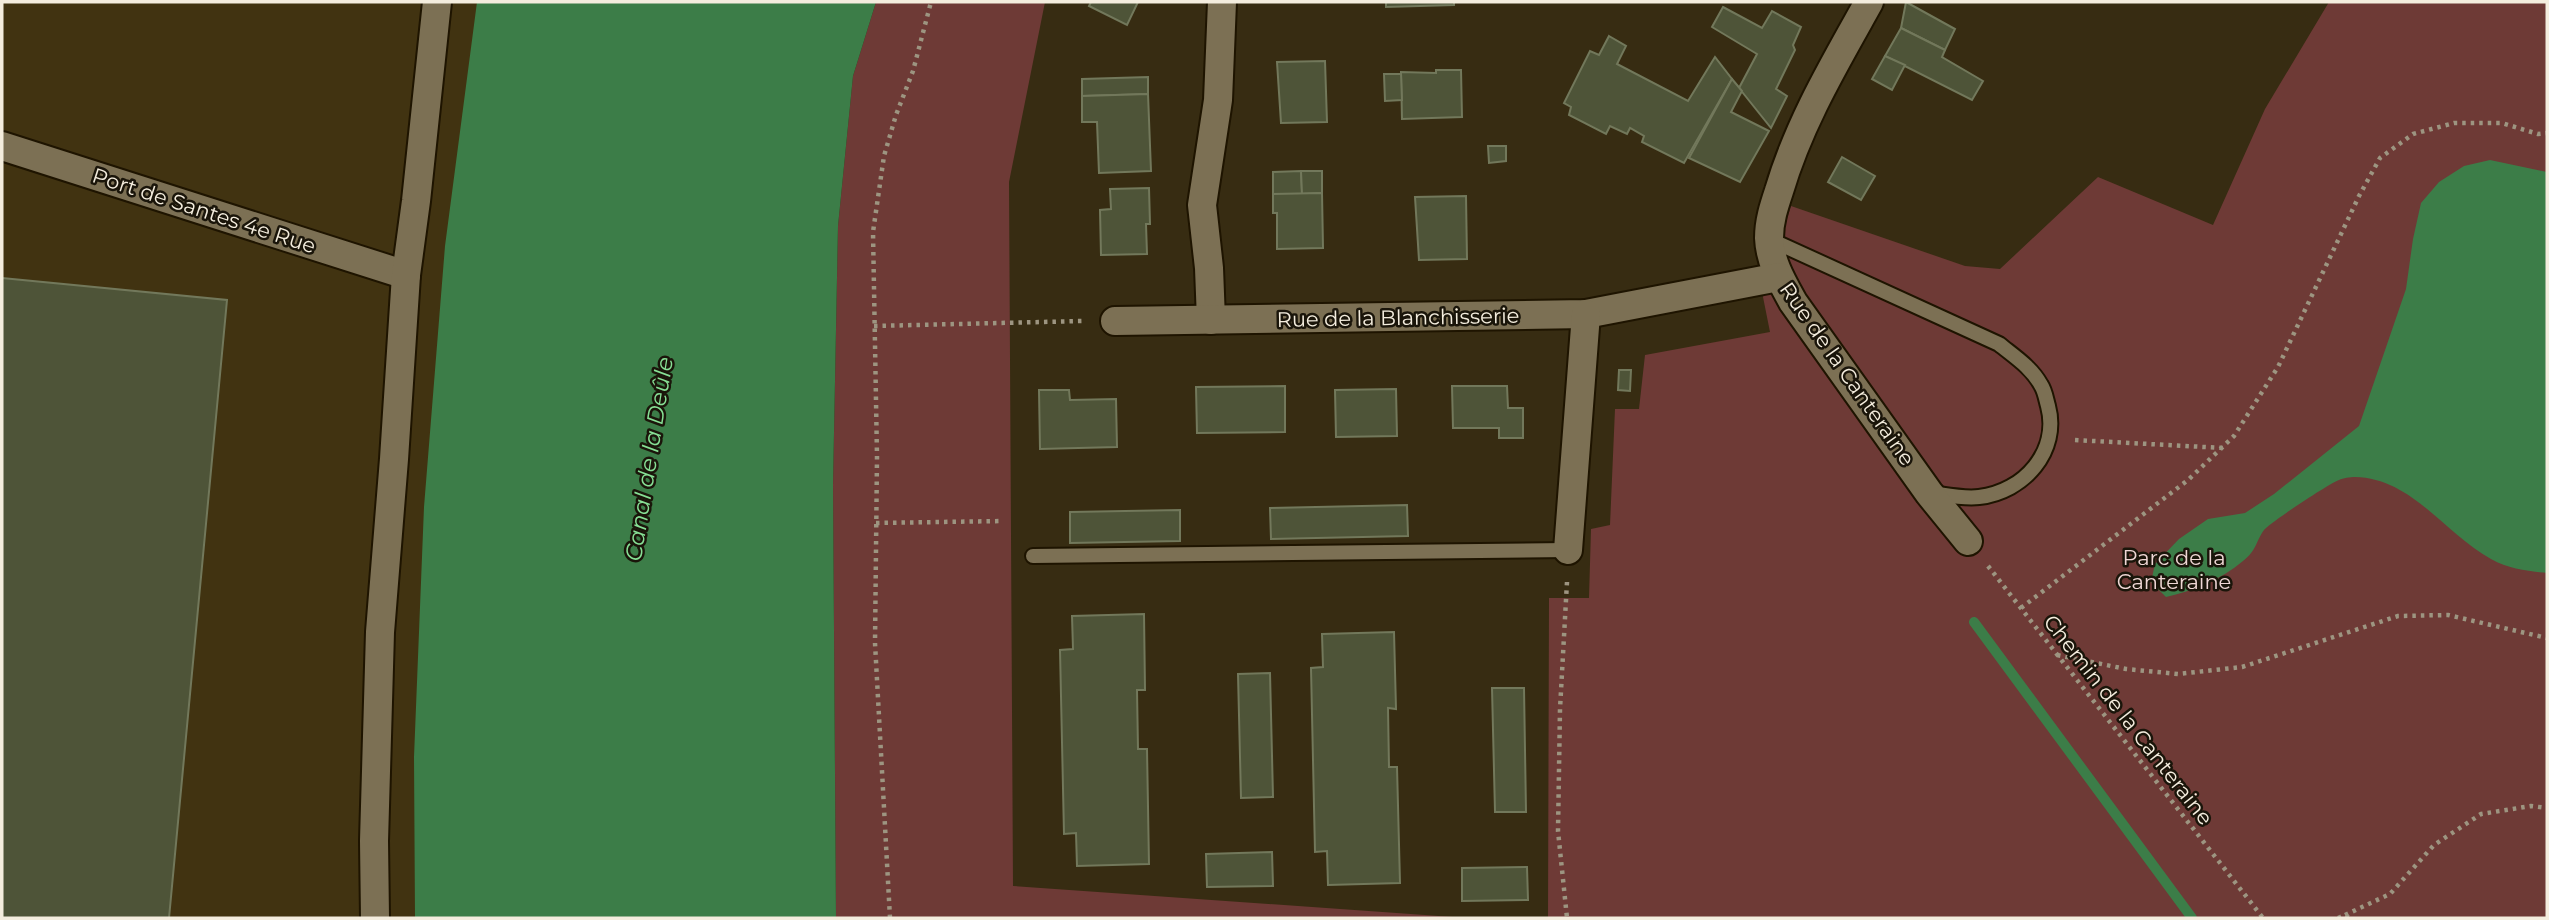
<svg xmlns="http://www.w3.org/2000/svg" width="2549" height="920" font-family="Montserrat,sans-serif">
	<style>
		.built { fill: #413311 }
		.green { fill: #6e3a36 }
		.water { fill: #3c7d48 }
		.lines { fill: none; stroke-linecap: round; stroke-linejoin: round }
		.stream { stroke: #3c7d48; stroke-width: 10 }
		.building { fill: #4e5438; stroke: #72785b; stroke-width: 2 }
		.service-casing { stroke: #1e1400; stroke-width: 18 }
		.minor-casing { stroke: #1e1400; stroke-width: 32 }
		.path { stroke: #9d9581; stroke-width: 4.5; stroke-dasharray: 3.5 5; stroke-linecap: butt }
		.service { stroke: #7c7054; stroke-width: 14 }
		.minor { stroke: #7c7054; stroke-width: 28 }
		.labels { text-anchor: middle; stroke-width: 5; stroke-linejoin: round; paint-order: stroke }
		.street-label { font-size: 21px; fill: #f4edde; stroke: #1a150a }
		.park-label { font-size: 21px; fill: #efd7d5; stroke: #1a150a }
		.water-label { font-size: 23px; font-style: italic; fill: #87e095; stroke: #1a150a }
	</style>
	<rect width="100%" height="100%" fill="#372c12"/>
	<path class="built" d="M2 2H761L667 918H2Z"/>
	<g class="green">
		<path d="M876 2H1045L1009 182 1013 886 1467 918H836L833 485 838 226 853 76Z"/>
		<path d="M2329 2H2547V918H1548L1549 598H1589L1591 529 1610 525 1615 409H1639L1645 355 1770 332 1763 297 1791 206 1965 266 2000 269 2098 177 2213 225 2265 109Z"/>
	</g>
	<g class="water">
		<path d="M477 2H876L853 76 838 226 833 485 836 918H415L414 757 424 507 445 246Z"/>
		<path d="M2490 160 2547 172V573C2527 571 2509 569 2491 559 2445 534 2412 478 2355 477 2350 477 2343 478 2339 480 2330 483 2268 524 2264 530 2255 543 2257 550 2243 561 2222 579 2192 591 2166 597L2151 582 2155 564 2179 539 2208 519 2245 513 2274 494 2359 426 2406 289 2413 239 2421 203 2439 182 2464 166Z"/>
	</g>
	<g class="lines">
		<path class="stream" d="M1974 622 2192 918"/>
	</g>
	<g class="building">
		<path d="M1091 2H1138L1127 25 1089 6Z"/>
		<path d="M1386 2H1454V5L1386 7Z"/>
		<path d="M1906 2 1955 29 1945 50 1901 28Z"/>
		<path d="M1723 7 1762 28 1772 11 1801 27 1793 45 1795 50 1776 89 1787 96 1771 128 1739 88 1757 54 1712 27Z"/>
		<path d="M1901 28 1945 50 1942 57 1983 81 1972 100 1885 56Z"/>
		<path d="M1609 36 1626 46 1617 64 1688 101 1715 57 1732 79 1684 163 1642 142 1644 136 1630 128 1627 134 1610 126 1606 134 1569 115 1571 107 1564 103 1590 51 1599 55Z"/>
		<path d="M1885 56 1905 65 1892 90 1872 79Z"/>
		<path d="M1325 61 1327 122 1281 123 1277 62Z"/>
		<path d="M1436 70H1461L1462 117 1402 119 1401 72 1436 73Z"/>
		<path d="M1384 74H1401L1402 100 1385 101Z"/>
		<path d="M1148 77V94L1082 96V79Z"/>
		<path d="M1732 79 1742 91 1731 112 1769 131 1740 182 1689 158Z"/>
		<path d="M1148 94 1151 171 1099 173 1097 122H1082V96Z"/>
		<path d="M1488 146H1506V161L1489 163Z"/>
		<path d="M1842 157 1875 176 1861 200 1828 182Z"/>
		<path d="M1301 171 1302 194H1273V172Z"/>
		<path d="M1301 171H1322V193L1302 194Z"/>
		<path d="M1149 188 1150 224H1146L1147 254 1101 255 1100 210 1111 209 1110 189Z"/>
		<path d="M1322 193 1323 248 1277 249V213H1273V194Z"/>
		<path d="M1466 196 1467 259 1419 260 1415 197Z"/>
		<path d="M2 278 227 300 169 918H2Z"/>
		<path d="M1619 370H1631L1630 391 1618 390Z"/>
		<path d="M1285 386V432L1197 433 1196 387Z"/>
		<path d="M1452 386H1507L1508 408H1523V438H1499V428H1453Z"/>
		<path d="M1396 389 1397 436 1336 437 1335 390Z"/>
		<path d="M1039 390H1069L1070 400 1116 399 1117 447 1040 449Z"/>
		<path d="M1407 505 1408 536 1271 539 1270 508Z"/>
		<path d="M1180 510V541L1070 543V512Z"/>
		<path d="M1144 614 1145 690H1137L1138 749H1147L1149 864 1077 866 1076 833 1064 834 1060 650 1073 649 1072 616Z"/>
		<path d="M1394 632 1396 709 1388 708 1389 767H1397L1400 883 1328 885 1327 851 1315 852 1311 668 1323 667 1322 634Z"/>
		<path d="M1270 673 1273 797 1241 798 1238 674Z"/>
		<path d="M1492 688H1524L1526 812H1495Z"/>
		<path d="M1272 852 1273 886 1207 887 1206 854Z"/>
		<path d="M1527 867 1528 900 1462 901V868Z"/>
	</g>
	<g class="lines">
		<defs>
			<g id="service">
				<path d="M1769 239 1999 344C2015 357 2031 367 2041 385 2045 391 2046 399 2048 406 2060 451 2024 492 1979 497 1964 499 1946 495 1931 493"/>
				<path d="M1033 556 1568 550"/>
			</g>
			<g id="minor">
				<path d="M1869 2C1835 63 1799 123 1779 191 1774 206 1769 221 1769 238 1770 262 1782 282 1793 302L1929 493 1968 541"/>
				<path d="M2 146 406 275"/>
				<path d="M1211 320 1209 268 1202 205 1218 100 1222 2"/>
				<path d="M1115 321 1586 314 1779 277"/>
				<path d="M1568 550 1586 314"/>
				<path d="M375 918 374 841 380 632 394 459 406 275 416 201 437 2"/>
			</g>
		</defs>
		<use href="#service" class="service-casing"/>
		<use href="#minor" class="minor-casing"/>
		<g class="path">
			<path d="M874 326 1083 321"/>
			<path d="M2075 440 2223 448"/>
			<path d="M876 523 1003 521"/>
			<path d="M1988 566 2263 918"/>
			<path d="M1567 582 1560 709 1558 831 1567 918"/>
			<path d="M2021 608 2188 480 2234 436 2278 367 2359 196 2380 158 2413 134 2454 123H2502L2538 134 2547 133"/>
			<path d="M2057 655 2126 669 2178 674 2242 667 2398 616 2448 615 2547 638"/>
			<path d="M2345 915 2390 894 2434 845 2481 814 2531 806 2547 808"/>
			<path d="M890 918 875 643 877 457 873 232 884 156 896 115 913 71 931 2"/>
			<path d="M2338 918 2345 915 2349 918"/>
		</g>
		<use href="#service" class="service"/>
		<use href="#minor" class="minor"/>
	</g>
	<g class="labels">
		<g class="street-label">
			<text transform="translate(204 211) rotate(18)" y="7">Port de Santes 4e Rue</text>
			<text transform="translate(1398 318) rotate(-1)" y="7">Rue de la Blanchisserie</text>
			<text transform="translate(1847 374) rotate(55)" y="7">Rue de la Canteraine</text>
			<text transform="translate(2128 720) rotate(52)" y="7">Chemin de la Canteraine</text>
		</g>
		<g class="park-label">
			<text x="2174" y="565">Parc de la<tspan x="2174" dy="24">Canteraine</tspan></text>
		</g>
		<g class="water-label">
			<text transform="translate(649 459) rotate(-81)" y="8">Canal de la Deûle</text>
		</g>
	</g>
	<rect width="2549" height="920" fill="none" stroke="#f4edde" stroke-width="7"/>
</svg>
